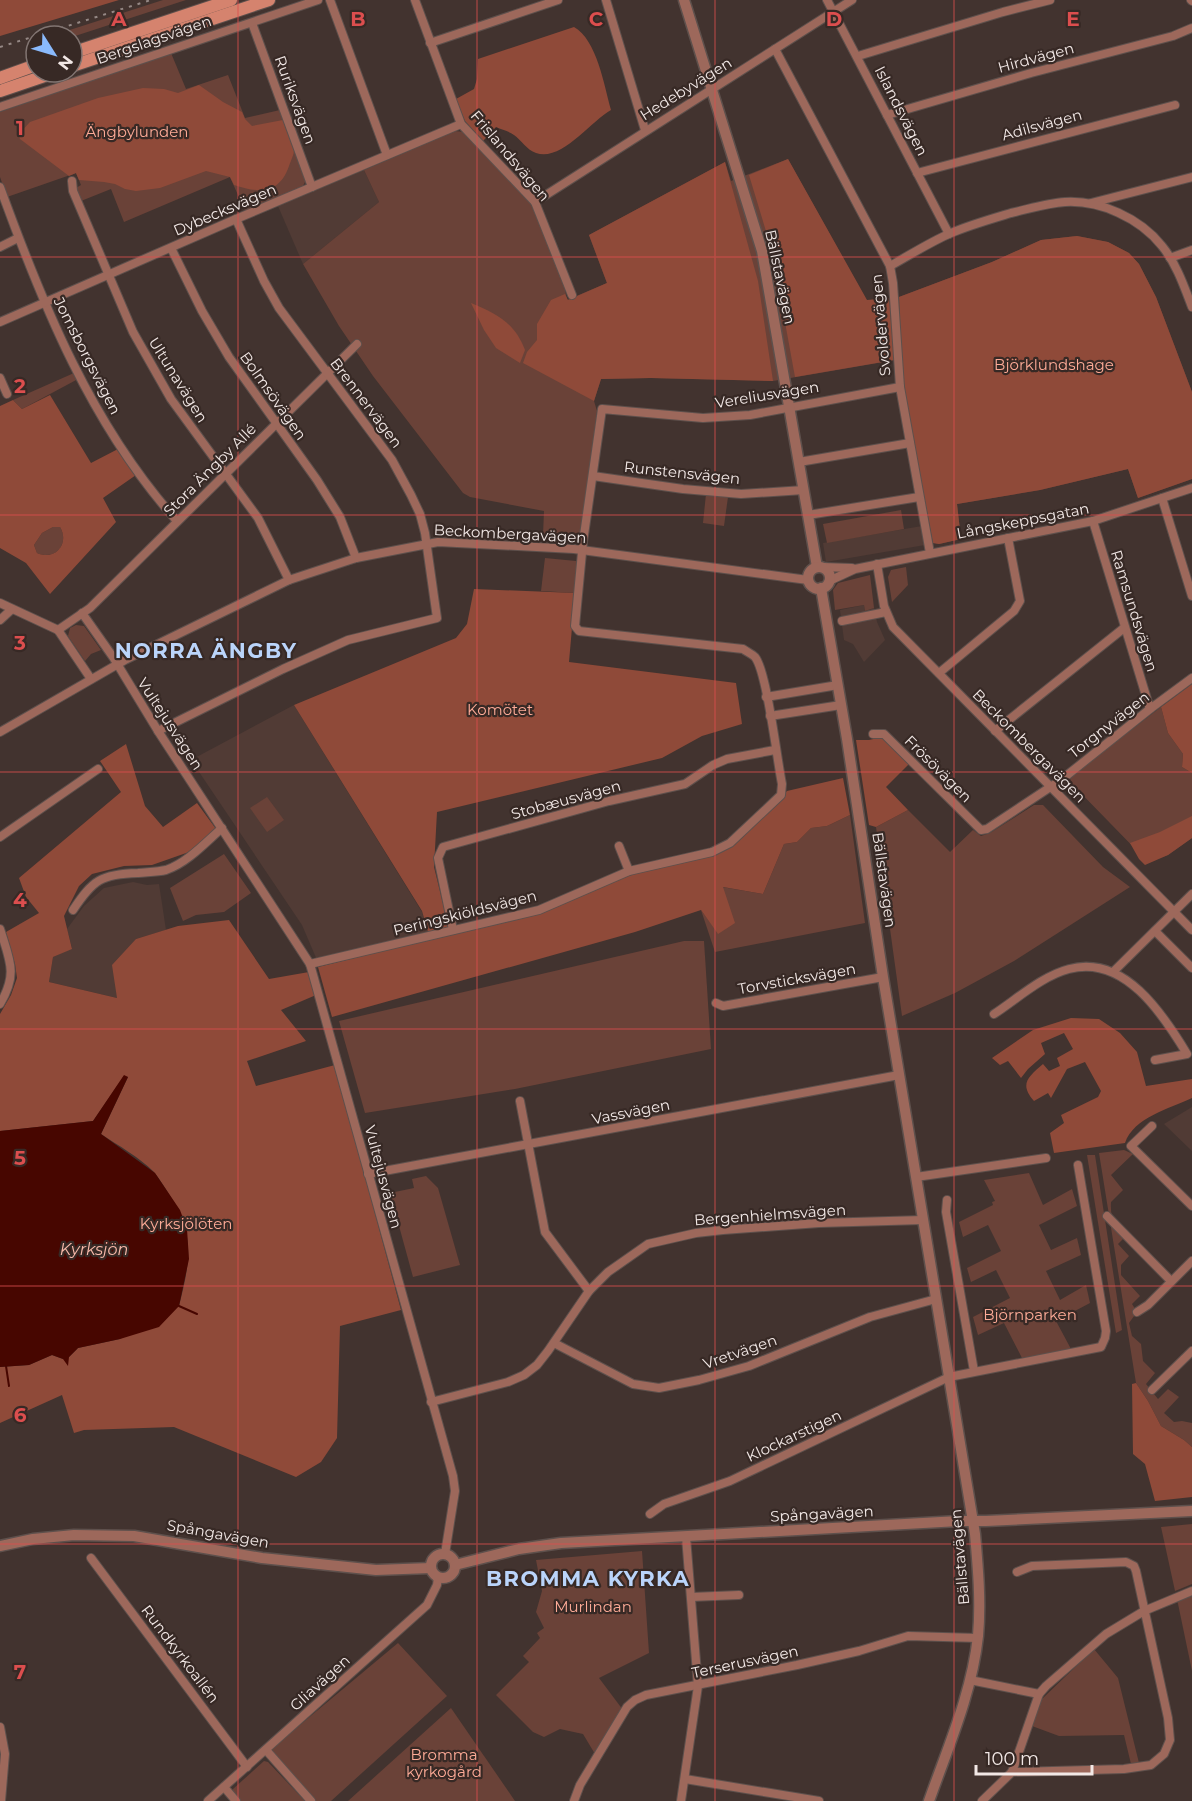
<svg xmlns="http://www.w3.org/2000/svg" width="1192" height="1801" font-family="Montserrat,sans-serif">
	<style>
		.built { fill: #513b35 }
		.green { fill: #6a4238 }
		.forest { fill: #8f4a39; fill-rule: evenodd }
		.water { fill: #470600 }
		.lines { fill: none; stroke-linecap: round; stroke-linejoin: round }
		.stream { stroke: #470600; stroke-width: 2 }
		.minor-casing { stroke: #5e504c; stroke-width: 10 }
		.tertiary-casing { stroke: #5e504c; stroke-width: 13 }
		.secondary-casing { stroke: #5e504c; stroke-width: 14 }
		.minor { stroke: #9d685b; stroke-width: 8 }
		.tertiary { stroke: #9d685b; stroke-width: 10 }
		.secondary { stroke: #d5836e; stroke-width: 12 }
		.rail { stroke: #958885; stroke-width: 2; stroke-dasharray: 3 6; stroke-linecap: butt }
		.grid { fill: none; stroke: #dc4e4e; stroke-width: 1.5; stroke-opacity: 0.55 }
		.labels { text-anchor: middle; stroke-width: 4.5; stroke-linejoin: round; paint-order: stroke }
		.street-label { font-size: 15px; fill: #f2e8e6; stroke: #372925 }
		.park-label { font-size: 15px; fill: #feab97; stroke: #372925 }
		.water-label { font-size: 16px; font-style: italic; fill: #f9baaa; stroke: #372925 }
		.district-label { font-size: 21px; font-weight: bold; letter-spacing: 1.5px; fill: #bad4fa; stroke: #372925 }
		.grid-label { font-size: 20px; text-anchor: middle; font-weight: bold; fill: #dc4e4e; stroke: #372925; stroke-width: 4.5; stroke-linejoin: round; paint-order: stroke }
	</style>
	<rect width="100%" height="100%" fill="#42332f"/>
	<g class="built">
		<path d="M364 170 379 202 303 264 278 206Z"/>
		<path d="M922 526 925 545 826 562 823 543Z"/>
		<path d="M864 605 865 611 874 608 877 622 885 640 864 662 853 644 844 640 840 610Z"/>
		<path d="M294 705 422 912 428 932 317 960 302 925 191 760Z"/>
		<path d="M133 882 147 885 159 884 166 930 136 939 117 998 49 982 53 957 72 948 67 929 84 906 104 888Z"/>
		<path d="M1192 1107V1151L1164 1124Z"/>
	</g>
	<g class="green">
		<path d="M163 0H186L72 37 51 36Z"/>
		<path d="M171 53 186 89 228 75 245 118 280 110 306 180 303 186 245 211 230 177 124 222 111 189 81 201 76 188 81 185 76 173 7 197 0 177V112Z"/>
		<path d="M455 131 464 132 533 203 564 284 567 300 607 283 589 235 725 162 731 181 788 159 867 301 899 297 992 262 1041 240 1077 236 1108 242 1129 253 1139 264 1156 297 1192 392V479L1138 498 1128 469 1040 490 957 504 961 539 939 544 933 543 901 359 773 381 651 378 601 379 594 401 597 411 580 538 543 535 544 511 470 497 463 493 373 376 339 326 303 264 379 202 364 170Z"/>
		<path d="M74 373 78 379 22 409 13 400Z"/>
		<path d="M706 494 728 497 724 526 703 523Z"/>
		<path d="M901 510 904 529 827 543 823 524Z"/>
		<path d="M53 527H60C70 544 55 561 37 553L34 545 42 533Z"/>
		<path d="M545 558 576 561 578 563 575 593 541 591Z"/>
		<path d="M906 567 908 585 892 602 888 577 891 570Z"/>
		<path d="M870 575 874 608 865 611 864 605 835 610 833 590 838 583Z"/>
		<path d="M76 625 84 626 101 650 91 654 85 661 68 636 70 628Z"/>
		<path d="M1161 707 1168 733 1183 754 1182 767 1192 773V838L1168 855 1148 862 1071 783 1070 777Z"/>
		<path d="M267 797 284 820 267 832 250 808Z"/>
		<path d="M1034 805H1043L1103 867 1130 887 1014 961 955 993 902 1016 876 827 908 810 950 852 973 830 981 836 990 833Z"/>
		<path d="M850 815 865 923 715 952 701 910 718 933 722 887 763 894 784 844 797 842 811 828 827 826Z"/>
		<path d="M224 854 251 893 224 912 196 915 183 921 170 888Z"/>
		<path d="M684 941H704L711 1049 515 1089 365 1113 339 1021Z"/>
		<path d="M1124 1150 1133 1154 1111 1175 1123 1190 1111 1202C1110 1220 1115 1223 1126 1236L1118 1244 1129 1256 1121 1265V1275L1140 1296 1132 1304 1137 1312 1129 1323 1132 1336 1141 1344 1143 1361 1155 1373 1146 1384 1158 1399 1168 1389 1179 1397 1164 1413 1174 1422 1182 1421 1192 1423V1447L1184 1440 1161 1426 1148 1401 1136 1383 1099 1153Z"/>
		<path d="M1087 1155H1095L1122 1330 1116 1333Z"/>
		<path d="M1029 1173 1043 1205 1072 1189 1077 1206 1039 1225 1051 1250 1077 1238 1081 1255 1046 1271 1060 1300 1086 1285 1090 1303 1056 1321 1071 1349 1022 1358 1004 1323 978 1335 973 1317 1010 1298 996 1270 971 1282 967 1268 1001 1251 988 1225 963 1237 959 1222 993 1205 992 1202 995 1201 984 1180Z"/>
		<path d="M426 1176 438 1188 460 1265 413 1277 390 1193 414 1188 412 1179Z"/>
		<path d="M1192 1524V1584L1175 1591 1161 1527Z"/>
		<path d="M642 1551 649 1653 599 1678 623 1710 595 1754 583 1734 560 1729 544 1737 533 1732 496 1695 529 1662 523 1656 540 1638 537 1633 544 1628 536 1612 542 1591 536 1560Z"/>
		<path d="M1192 1594V1671L1177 1599Z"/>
		<path d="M398 1643 447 1696 331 1801H316L270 1750Z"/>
		<path d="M1094 1649 1118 1678 1139 1763 1131 1764 1124 1735 1059 1736 1032 1726 1042 1699Z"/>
		<path d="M451 1708 515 1801H348Z"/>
		<path d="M264 1761 268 1762 305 1801H241L233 1793V1789Z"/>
	</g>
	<g class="forest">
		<path d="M0 0H119L0 36Z"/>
		<path d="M574 27C597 40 604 85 611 110 590 122 561 162 536 153 527 150 521 140 514 135 509 131 502 130 496 127L483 141 465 121 456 99 474 89 477 79 478 59Z"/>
		<path d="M199 85 223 102 242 112 245 119 252 126 283 120C287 129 292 138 294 147 295 153 291 160 289 166 279 195 258 193 234 185L230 177 206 171 160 188 136 191 125 189 115 184 104 182 79 180 76 173 69 176 20 139 18 135 30 122 98 98 143 88 164 89 178 93Z"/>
		<path d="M788 159 867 300 889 298 894 360 795 377 772 251 749 175Z"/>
		<path d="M725 162 758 281 773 381 651 378 601 379 594 401 523 363 527 352 537 340V324L551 300 565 294 568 300 607 283 589 235Z"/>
		<path d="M1077 236 1108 242 1129 253 1139 264 1156 297 1192 392V479L1138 498 1128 469 1040 490 957 504 961 539 939 544 933 543 903 386 899 297 992 262 1041 240Z"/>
		<path d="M471 303C497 314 514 322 525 350L520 363 496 348 484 330Z"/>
		<path d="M50 395 91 463 118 449 136 475 103 498 116 522 50 594 26 563 0 548V406L13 400 22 409ZM53 527H60C70 544 55 561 37 553L34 545 42 533Z"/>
		<path d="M474 589 575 593 569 662 736 683 742 724 702 736 662 758 437 812 434 867 449 928 428 932 422 911 294 705 456 638 467 624Z"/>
		<path d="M1192 684V773L1182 767 1183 754 1168 733 1161 707Z"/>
		<path d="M882 737 909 764 886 787 908 810 876 827 869 825 856 740H869Z"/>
		<path d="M126 744 145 806 163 827 197 803 216 829 189 852 152 865 124 866 92 874 79 886 64 916 72 949 53 957 49 982 117 998 112 965 136 939 178 926 229 920 269 979 309 972 316 995 281 1010 306 1041 247 1061 256 1086 335 1065 401 1310 340 1326 337 1438 321 1462 296 1477 174 1427 84 1430 74 1433 62 1395 0 1423V1367L29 1365 52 1355 63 1359 69 1357 78 1348 120 1339 179 1306C191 1259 195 1233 167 1191 163 1185 159 1178 154 1172 139 1157 119 1146 101 1134L128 1077 124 1076 93 1121 0 1131V1014L11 995 17 978 15 964 6 932 39 913 26 897 19 878 121 792 100 761Z"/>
		<path d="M843 778 850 815 827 826 811 828 797 842 784 844 763 894 723 887 735 923 718 934 701 910 635 932 332 1017 318 967 547 910 628 875 722 852 750 829 787 791Z"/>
		<path d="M1192 816V838L1168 855 1145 865 1139 859 1130 843 1160 832Z"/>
		<path d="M1071 1018 1099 1019 1120 1033 1137 1052 1146 1086 1192 1079V1098C1169 1109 1134 1117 1125 1143L1054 1153 1050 1133 1064 1123 1061 1115 1098 1097 1101 1091 1085 1062 1067 1069 1051 1098 1048 1093 1034 1101C1019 1084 1028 1077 1043 1064L1049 1071 1060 1066 1057 1058 1073 1049 1064 1033 1041 1043 1045 1054 1028 1069 1021 1078 1008 1061 1000 1065 992 1058 1033 1030Z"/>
		<path d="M1136 1383 1148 1401 1161 1426 1184 1440 1192 1447V1497L1155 1501 1145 1464 1133 1454 1132 1384Z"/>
	</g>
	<path class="water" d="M124 1075 128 1077 101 1134 155 1173 180 1210 187 1229 189 1259 179 1306 159 1327 120 1339 78 1348 69 1357 68 1366 63 1359 52 1355 29 1365 0 1367V1131L93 1121Z"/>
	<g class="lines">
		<g class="stream">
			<path d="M179 1306 197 1314"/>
			<path d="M6 1366 9 1386"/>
		</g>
		<defs>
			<g id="minor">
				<path d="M330 0 387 155"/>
				<path d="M415 0 461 124 535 202 572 295"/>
				<path d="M606 0 645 130"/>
				<path d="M827 0 949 234"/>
				<path d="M1191 0 1192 1"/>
				<path d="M252 23 312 187"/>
				<path d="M430 43 558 0"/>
				<path d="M775 49 890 266 893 283 900 387 930 553"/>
				<path d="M858 56 1003 12 1050 0"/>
				<path d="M0 107 318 0"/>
				<path d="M887 115 1031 73 1173 36 1192 28"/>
				<path d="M917 173 1175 105"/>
				<path d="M72 181 73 191 133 332 171 399 258 518 289 580"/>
				<path d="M0 187C43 306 92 426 177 521"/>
				<path d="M535 202 852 0"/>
				<path d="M1091 203 1192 177"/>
				<path d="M0 247 18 238"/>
				<path d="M171 248 202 311 229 357 317 480 340 517 356 558"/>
				<path d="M1170 258 1192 250"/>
				<path d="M890 266C910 255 930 242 951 233 970 225 991 219 1011 213 1029 209 1047 203 1065 202 1100 200 1140 218 1162 246 1176 263 1184 286 1192 307"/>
				<path d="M0 322 236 219 461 124"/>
				<path d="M0 378 7 394"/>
				<path d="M799 462 910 443"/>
				<path d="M593 476 683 489 741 494 804 490"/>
				<path d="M1162 498 1192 596"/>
				<path d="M808 515 919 497"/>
				<path d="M1093 521 1150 709"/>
				<path d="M877 564 884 606 893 627 1192 930"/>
				<path d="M822 567 852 568"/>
				<path d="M829 581 855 569 1093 521 1192 488"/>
				<path d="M0 603 58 630"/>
				<path d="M82 613 113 657 158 731 310 964 453 1476 455 1491 445 1554"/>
				<path d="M0 620 12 609"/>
				<path d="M842 621 886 612"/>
				<path d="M58 630 90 608 357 344"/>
				<path d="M58 630 91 679"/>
				<path d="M939 673 1014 611 1020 601 1008 538"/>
				<path d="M766 697 838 685"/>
				<path d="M770 716 841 705"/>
				<path d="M158 731 283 669 348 640 437 618 425 533 420 514 411 495 392 460 279 308 264 281 236 219"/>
				<path d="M995 731 1124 628"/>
				<path d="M0 732 125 660 289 580 356 558 438 542 574 549 808 580"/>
				<path d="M873 734H884L981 830 987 829 1061 780 1150 709 1192 678"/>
				<path d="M0 837 98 769"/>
				<path d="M619 846 629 871"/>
				<path d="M73 910C93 880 101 874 138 873 147 872 157 872 166 870 187 863 206 842 222 828"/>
				<path d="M0 929C10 961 18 974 0 1004"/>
				<path d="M453 930 438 858 443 847 609 801 685 784 713 765 727 759 775 750"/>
				<path d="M1155 931 1192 968"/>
				<path d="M310 964 539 910 629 871 712 852 730 843 781 795 782 784C777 760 767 672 755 657 752 654 747 652 743 649L579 631 575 626 583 542 602 409 703 418 750 415 900 387"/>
				<path d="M1113 972 1192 894"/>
				<path d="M716 1003 723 1006 883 977"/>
				<path d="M994 1014C1017 999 1042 976 1069 969 1124 954 1163 1014 1187 1054L1155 1060"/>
				<path d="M520 1101 545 1232 589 1291"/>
				<path d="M1152 1126 1131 1146 1192 1206"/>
				<path d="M368 1174 899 1075"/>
				<path d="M916 1177 1046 1158"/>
				<path d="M947 1200 946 1212 974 1371"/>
				<path d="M1107 1216 1171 1281"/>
				<path d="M1137 1312 1148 1305 1192 1261"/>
				<path d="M554 1343 633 1384 659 1388 699 1380 749 1366 870 1317 936 1299"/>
				<path d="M1152 1390 1192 1351"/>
				<path d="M431 1402 508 1382 524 1375 537 1365 548 1351 589 1291 608 1272 648 1244 696 1233 723 1230 819 1223 923 1220"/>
				<path d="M650 1514 664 1504 730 1481 949 1377 1101 1347 1105 1338 1106 1331 1078 1165"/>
				<path d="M91 1558 247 1767"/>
				<path d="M691 1597 739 1595"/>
				<path d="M970 1680 1039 1694"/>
				<path d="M0 1727 5 1754 1 1801"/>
				<path d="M266 1750 311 1801"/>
				<path d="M1012 1772 1124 1769 1151 1765 1164 1754 1170 1740 1168 1718 1136 1571 1134 1566 1126 1562 1032 1566 1017 1572"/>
				<path d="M685 1779 819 1801"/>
				<path d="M224 1787 236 1801"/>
				<path d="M208 1801 427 1605 437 1585 438 1577"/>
				<path d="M574 1801 580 1785 627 1707 635 1700 646 1695 797 1665 859 1651 908 1636 978 1638"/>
				<path d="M681 1801 698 1686 686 1537"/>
				<path d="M982 1801 1012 1772 1039 1694 1046 1686 1106 1634 1144 1611 1192 1591"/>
			</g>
			<g id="tertiary">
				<path d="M684 0 762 251 817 567"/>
				<circle cx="819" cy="578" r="11"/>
				<path d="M821 588 847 739 883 977 975 1534C978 1568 981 1602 978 1636 972 1693 948 1747 929 1801"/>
				<path d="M0 1546 33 1539 74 1535 134 1536 262 1558 376 1570 431 1568"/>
				<circle cx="443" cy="1566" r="12"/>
				<path d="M455 1565 519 1549 561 1543 959 1521H986L1192 1511"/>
			</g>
			<g id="secondary">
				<path d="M72 53 231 0"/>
				<path d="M72 66 269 0"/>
				<path d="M0 78 36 65"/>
				<path d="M0 91 56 72"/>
			</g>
		</defs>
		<use href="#minor" class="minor-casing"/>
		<use href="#tertiary" class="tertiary-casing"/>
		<use href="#secondary" class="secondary-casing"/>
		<use href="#minor" class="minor"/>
		<use href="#tertiary" class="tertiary"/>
		<use href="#secondary" class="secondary"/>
		<path class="rail" d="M0 47 151 0"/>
	</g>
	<path class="grid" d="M238 0V1801M477 0V1801M715 0V1801M954 0V1801M0 257H1192M0 515H1192M0 772H1192M0 1029H1192M0 1286H1192M0 1544H1192"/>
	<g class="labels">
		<g class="street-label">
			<text transform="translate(154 40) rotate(-19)" y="5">Bergslagsvägen</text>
			<text transform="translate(1036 58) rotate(-15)" y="5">Hirdvägen</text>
			<text transform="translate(686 89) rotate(-32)" y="5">Hedebyvägen</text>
			<text transform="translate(295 100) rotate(70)" y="5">Ruriksvägen</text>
			<text transform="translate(901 111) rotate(63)" y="5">Islandsvägen</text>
			<text transform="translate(1042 125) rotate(-15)" y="5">Adilsvägen</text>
			<text transform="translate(510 156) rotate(50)" y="5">Frislandsvägen</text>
			<text transform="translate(225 210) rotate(-23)" y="5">Dybecksvägen</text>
			<text transform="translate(780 277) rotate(78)" y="5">Bällstavägen</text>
			<text transform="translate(881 325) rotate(-95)" y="5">Svoldervägen</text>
			<text transform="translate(87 356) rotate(63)" y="5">Jomsborgsvägen</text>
			<text transform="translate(178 380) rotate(58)" y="5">Ultunavägen</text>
			<text transform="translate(767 395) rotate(-9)" y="5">Vereliusvägen</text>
			<text transform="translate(273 396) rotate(55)" y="5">Bolmsövägen</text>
			<text transform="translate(366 403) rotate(53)" y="5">Brennervägen</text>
			<text transform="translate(210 470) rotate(-45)" y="5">Stora Ängby Allé</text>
			<text transform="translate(682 473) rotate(6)" y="5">Runstensvägen</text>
			<text transform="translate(1023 521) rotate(-11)" y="5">Långskeppsgatan</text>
			<text transform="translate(510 534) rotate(3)" y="5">Beckombergavägen</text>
			<text transform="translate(1134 611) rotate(73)" y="5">Ramsundsvägen</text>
			<text transform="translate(170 724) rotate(57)" y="5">Vultejusvägen</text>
			<text transform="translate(1109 725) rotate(-38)" y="5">Torgnyvägen</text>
			<text transform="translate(1029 746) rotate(45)" y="5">Beckombergavägen</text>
			<text transform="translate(938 769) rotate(45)" y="5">Frösövägen</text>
			<text transform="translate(566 800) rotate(-15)" y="5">Stobæusvägen</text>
			<text transform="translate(884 880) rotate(82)" y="5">Bällstavägen</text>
			<text transform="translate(465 913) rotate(-14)" y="5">Peringskiöldsvägen</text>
			<text transform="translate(797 979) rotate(-10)" y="5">Torvsticksvägen</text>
			<text transform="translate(631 1112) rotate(-11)" y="5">Vassvägen</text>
			<text transform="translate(383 1177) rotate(75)" y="5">Vultejusvägen</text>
			<text transform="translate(770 1215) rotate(-4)" y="5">Bergenhielmsvägen</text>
			<text transform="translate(740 1352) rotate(-19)" y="5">Vretvägen</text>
			<text transform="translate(794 1436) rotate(-25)" y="5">Klockarstigen</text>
			<text transform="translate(822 1514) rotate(-3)" y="5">Spångavägen</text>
			<text transform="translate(218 1534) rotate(10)" y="5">Spångavägen</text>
			<text transform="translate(960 1557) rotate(-95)" y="5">Bällstavägen</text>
			<text transform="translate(180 1654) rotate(53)" y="5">Rundkyrkoallén</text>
			<text transform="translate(745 1662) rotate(-12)" y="5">Terserusvägen</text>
			<text transform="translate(320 1683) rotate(-42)" y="5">Gliavägen</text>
		</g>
		<g class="park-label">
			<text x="137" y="137">Ängbylunden</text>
			<text x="1054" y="370">Björklundshage</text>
			<text x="500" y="715">Komötet</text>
			<text x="186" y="1229">Kyrksjölöten</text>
			<text x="1030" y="1320">Björnparken</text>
			<text x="593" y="1612">Murlindan</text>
			<text x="444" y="1760">Bromma<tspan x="444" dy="17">kyrkogård</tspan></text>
		</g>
		<g class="water-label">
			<text x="94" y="1255">Kyrksjön</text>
		</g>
		<g class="district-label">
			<text x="206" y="658">NORRA ÄNGBY</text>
			<text x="588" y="1586">BROMMA KYRKA</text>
		</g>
	</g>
	<g class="grid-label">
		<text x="119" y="26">A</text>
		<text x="358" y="26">B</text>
		<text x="596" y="26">C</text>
		<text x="834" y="26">D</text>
		<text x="1073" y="26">E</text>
		<text x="20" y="135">1</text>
		<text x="20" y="393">2</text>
		<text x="20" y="650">3</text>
		<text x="20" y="907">4</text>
		<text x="20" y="1165">5</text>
		<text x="20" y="1422">6</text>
		<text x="20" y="1679">7</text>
	</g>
	<g transform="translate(54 54) rotate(127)"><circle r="28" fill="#372925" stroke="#827572" stroke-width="1.5"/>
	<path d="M0-4.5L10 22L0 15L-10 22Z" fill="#8abafc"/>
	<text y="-9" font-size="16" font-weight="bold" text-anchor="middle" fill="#f2e8e6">N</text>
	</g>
	<path d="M976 1765v9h116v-9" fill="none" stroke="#f2e8e6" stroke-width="3"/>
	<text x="985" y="1765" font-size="18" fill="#f2e8e6" stroke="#372925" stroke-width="4.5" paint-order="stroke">100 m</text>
</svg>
